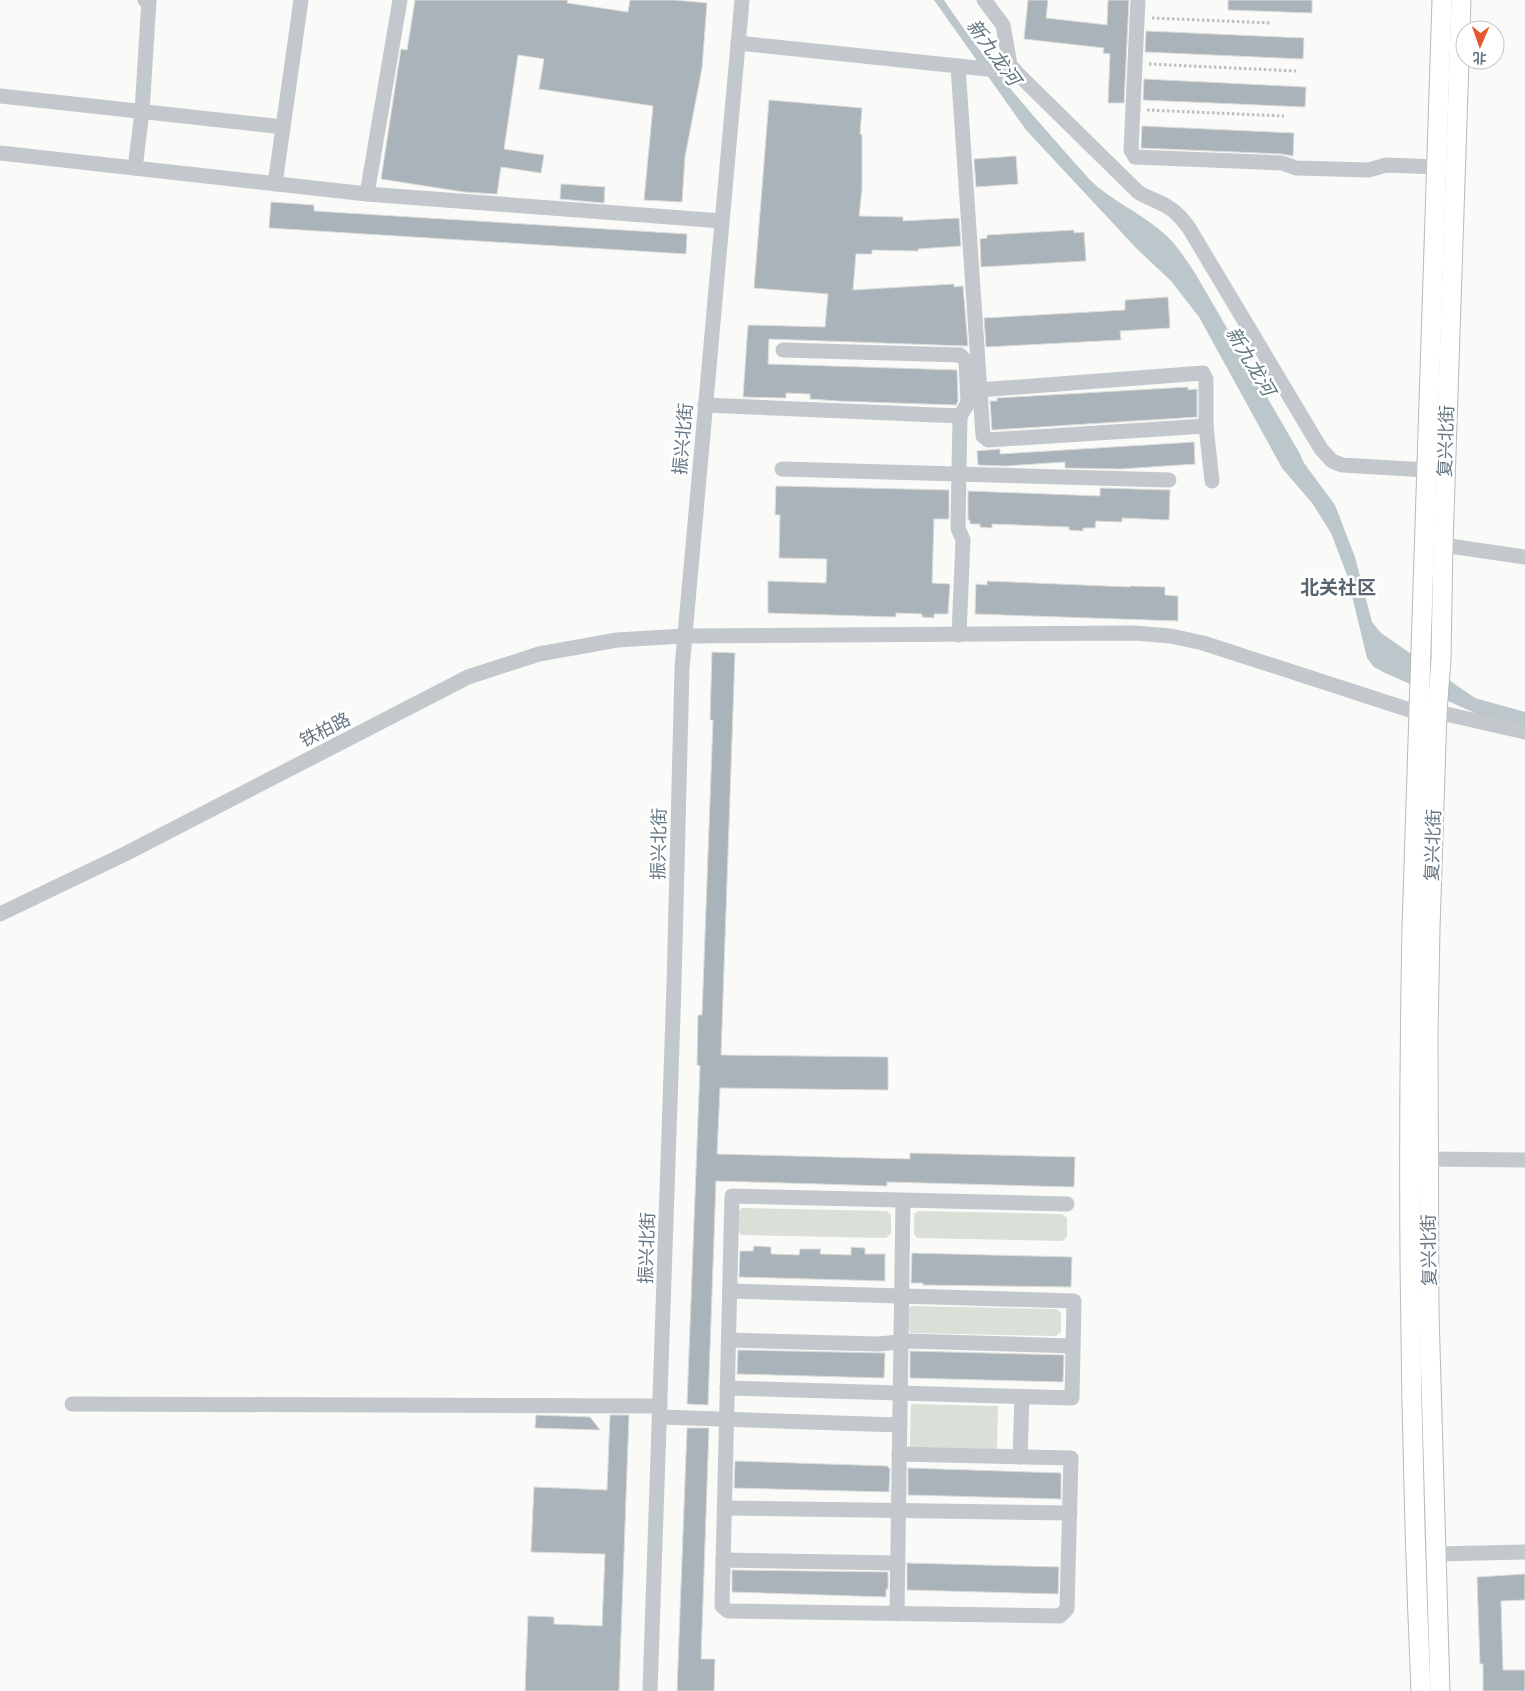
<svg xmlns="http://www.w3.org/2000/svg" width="1525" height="1691" font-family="Rubik,'Noto Sans SC',sans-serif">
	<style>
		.green { fill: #dadfd7 }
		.water { fill: #bbc7cb }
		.building { fill: #aab3b9; stroke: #dcdcda }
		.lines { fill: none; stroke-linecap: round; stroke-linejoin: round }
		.major-casing { stroke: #b5babe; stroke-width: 21 }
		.path { stroke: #bbbfc2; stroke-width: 3; stroke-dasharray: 2.5 2.5; stroke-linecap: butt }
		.minor { stroke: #c3c8cc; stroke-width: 15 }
		.major { stroke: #fff; stroke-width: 19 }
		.labels { text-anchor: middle; stroke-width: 5; stroke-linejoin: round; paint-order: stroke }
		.street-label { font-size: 18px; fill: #657683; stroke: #fff }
		.water-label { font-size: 19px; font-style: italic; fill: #60757c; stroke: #fff }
		.neighbourhood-label { font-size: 19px; font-weight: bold; fill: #57646e; stroke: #fff }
	</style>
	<rect width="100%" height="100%" fill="#fafaf8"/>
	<g class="green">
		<path d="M742 1208 887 1211 891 1215V1234L886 1238 741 1235 738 1231V1212Z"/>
		<path d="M918 1211 1062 1214 1067 1218V1237L1062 1241 917 1238 914 1234V1214Z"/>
		<path d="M912 1306 1056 1309 1061 1312V1332L1056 1336 911 1333 908 1329V1309Z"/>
		<path d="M911 1404 998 1406 997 1449 910 1447Z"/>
	</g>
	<path class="water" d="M934 0H944C987 65 1039 123 1091 181 1112 201 1139 212 1161 231 1175 242 1185 258 1195 273L1300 454 1304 463 1335 505 1355 557 1372 622 1381 633 1475 698 1525 712V725L1484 717 1383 672 1374 667 1367 658 1347 575 1331 533 1312 503 1282 468 1199 317 1171 281 1137 249 1026 130Z"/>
	<g class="building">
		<path d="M415 0H568L567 3 628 12 630 0H674L707 3 702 68 685 157 682 202 644 200 653 106 539 89 544 59 518 55 504 149 544 155 541 173 501 167 497 194 464 192 381 179 401 49 407 50Z"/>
		<path d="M1028 0H1048L1046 18 1107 25 1108 0H1129L1124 103H1108L1110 54 1103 53 1104 48 1024 39Z"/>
		<path d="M1228 0H1312V13L1228 10Z"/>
		<path d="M1146 31 1304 38 1303 59 1145 52Z"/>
		<path d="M1144 79 1306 87 1305 107 1143 100Z"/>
		<path d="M769 100 862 108 860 134 862 135V189L859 216 903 217V221L959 218 961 246 918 249V251L872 250V254H856L853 290 954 284V287L963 286 968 346 769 339 768 364 957 370 958 401 956 405 838 401 810 399V394L786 393V398L743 397 748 325 825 327 828 294 754 288Z"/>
		<path d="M1142 126 1294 133 1293 156 1282 154 1141 148Z"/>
		<path d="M1016 156 1018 184 976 187 974 159Z"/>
		<path d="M561 184 605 187 604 203 560 199Z"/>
		<path d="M271 202 314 205V211L687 234 686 254 269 228Z"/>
		<path d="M1074 230V233L1084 232 1086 261 981 267 980 239 987 238V235Z"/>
		<path d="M1168 297 1170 328 1120 331 1121 340 986 347 984 318 1125 310V300Z"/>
		<path d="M1188 387V390L1197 389V417L992 430 990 401H997V398Z"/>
		<path d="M1194 442 1195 464 1121 469 1065 468V462L1005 466 978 465 977 451 1000 449V454Z"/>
		<path d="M776 486 949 490V519H934L932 583 950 584 948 614H934V618L922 617V614L896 613V617L768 613V581L826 583 827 559 779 558 780 515H775Z"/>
		<path d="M1100 488 1170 490 1169 520 1122 518V522L1096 521 1095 528H1083V531L1069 530V527L992 524V528L980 527V524H970V520H968V491L1100 496Z"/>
		<path d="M987 581 1130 587V586L1165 587V595L1178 596V621L975 614 976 584 987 585Z"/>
		<path d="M712 652 735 653 721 1055 888 1057V1090L720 1088 717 1154 910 1159V1153L1075 1157 1074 1187 887 1182V1186L716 1181 708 1405 687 1404 700 1066 697 1065 698 1015H702L713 720H710Z"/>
		<path d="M754 1246 771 1247V1254L799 1255 800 1249H821L820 1254 851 1255V1247L865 1248V1254H885V1281L739 1277 740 1251H753Z"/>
		<path d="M912 1253 1072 1257 1071 1287 923 1285V1283H911Z"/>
		<path d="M738 1350 885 1353 884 1378 737 1374Z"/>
		<path d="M910 1351 1064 1355 1063 1382 910 1378Z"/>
		<path d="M536 1415 590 1417 600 1430 535 1428Z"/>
		<path d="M610 1415H629L619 1691H525L528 1616 554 1617V1624L602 1626 605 1554 531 1552 534 1487 607 1490Z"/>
		<path d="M687 1428H709L701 1659H715L714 1691H677Z"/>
		<path d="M735 1461 888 1466V1468H890L889 1492 734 1488Z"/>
		<path d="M908 1468 1061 1473V1499L908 1495Z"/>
		<path d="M907 1563 1059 1567 1058 1594 907 1590Z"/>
		<path d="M732 1570 888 1572V1589H886V1597L732 1592Z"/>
		<path d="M1525 1574V1600L1501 1601 1503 1670H1525V1691H1483V1664H1480L1477 1577Z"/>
	</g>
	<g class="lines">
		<defs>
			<g id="major">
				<path d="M1421 1691C1410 1437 1407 1182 1412 928L1442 0"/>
				<path d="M1440 1691 1429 1313 1428 1034 1430 928 1437 712 1441 659 1443 545 1461 0"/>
			</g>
		</defs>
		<use href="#major" class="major-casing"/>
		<g class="path">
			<path d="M1152 18 1271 23"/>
			<path d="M1149 64 1296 71"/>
			<path d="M1147 110 1284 116"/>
		</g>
		<g class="minor">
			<path d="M984 0 1003 25 1010 65 1016 72 1138 192C1149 199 1159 201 1168 207 1177 212 1183 220 1189 228L1321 449 1332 461 1342 465 1427 470"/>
			<path d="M1138 0 1131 150 1135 157 1282 163 1296 168 1369 170 1386 165 1437 167"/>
			<path d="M738 43 1016 72"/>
			<path d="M958 66 983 436 988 440 1206 426"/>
			<path d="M0 96 283 127"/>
			<path d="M0 153 367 194 722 221"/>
			<path d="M135 168 142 112 149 0H145"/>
			<path d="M275 184 301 0"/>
			<path d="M367 194 400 0"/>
			<path d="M783 350 960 355 966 361 968 403 960 416"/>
			<path d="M979 390 1203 373 1206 379V426L1212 481"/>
			<path d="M705 405 960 416 958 528 963 540 959 635"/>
			<path d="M782 469 1169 480"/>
			<path d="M1443 545 1525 557"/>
			<path d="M1437 712 1525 732"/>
			<path d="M0 914 125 854 468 677 539 654 617 640 684 636 1134 633 1171 636 1203 643 1419 713"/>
			<path d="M1428 1159 1525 1160"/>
			<path d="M729 1340 879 1344 908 1341 1073 1346"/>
			<path d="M727 1388 1072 1398 1074 1301 730 1291"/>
			<path d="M72 1404 660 1406"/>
			<path d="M660 1417 900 1425"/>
			<path d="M899 1454 1071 1458 1067 1609 1060 1616 728 1611 722 1606 732 1196 1067 1204"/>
			<path d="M1020 1457 1022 1397"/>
			<path d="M725 1508 1070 1513"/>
			<path d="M1435 1554 1525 1552"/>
			<path d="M723 1560 898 1563"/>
			<path d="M897 1614 903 1200"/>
			<path d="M650 1691 674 985 682 668 742 0"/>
		</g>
		<use href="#major" class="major"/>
	</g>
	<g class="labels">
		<g class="street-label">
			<text transform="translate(683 439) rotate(-85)" y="6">振兴北街</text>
			<text transform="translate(1446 441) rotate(-88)" y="6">复兴北街</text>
			<text transform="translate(325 730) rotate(-27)" y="6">铁柏路</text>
			<text transform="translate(659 844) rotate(-89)" y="6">振兴北街</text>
			<text transform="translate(1433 845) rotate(-88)" y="6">复兴北街</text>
			<text transform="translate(647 1248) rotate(-88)" y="6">振兴北街</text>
			<text transform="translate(1429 1250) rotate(-91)" y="6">复兴北街</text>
		</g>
		<g class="water-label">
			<text transform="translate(994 52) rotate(54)" y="7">新九龙河</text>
			<text transform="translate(1251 361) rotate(59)" y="7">新九龙河</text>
		</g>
		<g class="neighbourhood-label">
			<text x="1338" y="594">北关社区</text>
		</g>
	</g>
	<g transform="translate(1480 45) rotate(182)"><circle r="24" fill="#ffffff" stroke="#c1c8cd"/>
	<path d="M0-4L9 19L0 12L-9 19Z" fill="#e4572e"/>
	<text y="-8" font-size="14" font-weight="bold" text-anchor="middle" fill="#657683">北</text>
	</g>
</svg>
